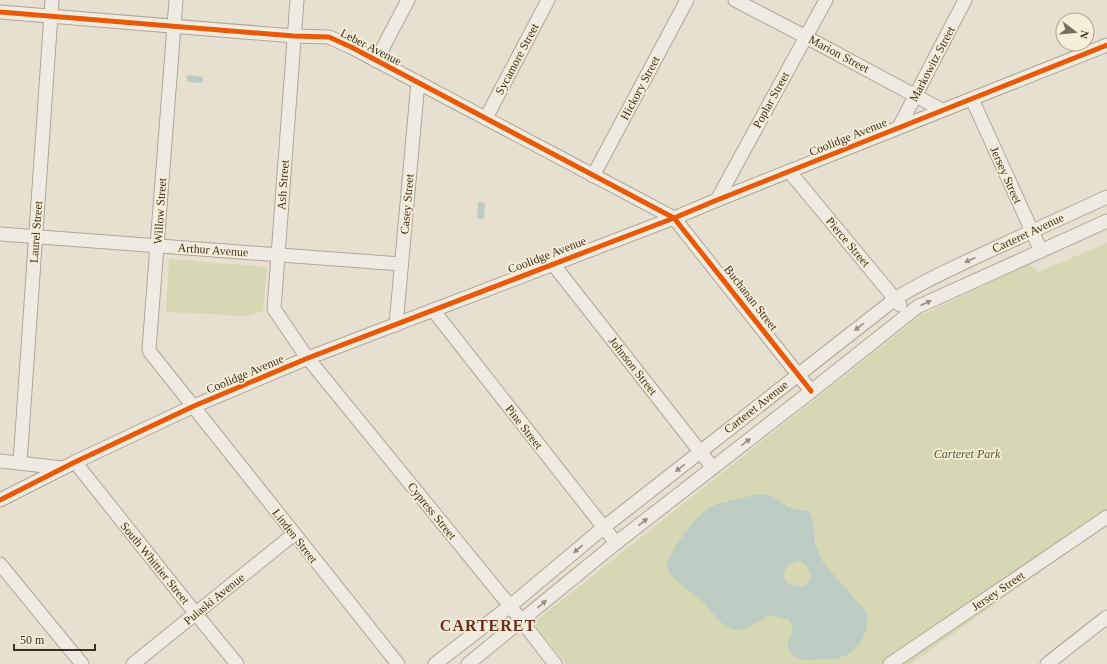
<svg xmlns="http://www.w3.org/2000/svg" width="1107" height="664" font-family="'Times New Roman',serif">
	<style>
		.green { fill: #d6d7b3 }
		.water { fill: #bcccc2; fill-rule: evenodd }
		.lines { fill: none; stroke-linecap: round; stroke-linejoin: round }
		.minor-casing { stroke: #ada599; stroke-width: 15 }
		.minor { stroke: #efebe3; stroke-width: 13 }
		.cycleway-casing { stroke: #f7eed8; stroke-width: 8 }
		.cycleway { stroke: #e8590c; stroke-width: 5 }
		.oneway { fill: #968c82 }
		.labels { text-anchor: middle; stroke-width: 3.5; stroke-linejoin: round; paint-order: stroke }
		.street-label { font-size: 12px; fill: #3d2e20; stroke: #f7eed8 }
		.park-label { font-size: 12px; font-style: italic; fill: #4d5a26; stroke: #f7eed8 }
		.district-label { font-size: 16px; font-weight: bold; letter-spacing: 1px; fill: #6b2e1e; stroke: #f7eed8 }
	</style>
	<rect width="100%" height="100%" fill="#e7e0d1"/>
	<g class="green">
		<path d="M1107 243V524L911 664H566L533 623 921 315 1030 264 1038 272Z"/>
		<path d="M169 259 267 267 263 311 247 316 166 312Z"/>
	</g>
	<g class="water">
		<path d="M187 75 203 77 202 83 187 82Z"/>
		<path d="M478 202 485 203 484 218C481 220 480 219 477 218Z"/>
		<path d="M759 494C776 493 777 503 791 508 797 510 804 509 810 512L812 518 814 531 815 543 822 561 867 613C870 634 856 656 834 659 829 660 824 659 818 659 810 660 801 661 794 656 791 654 789 649 787 645L793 629 789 620 769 615C761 620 746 631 736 630 722 628 713 613 704 603 695 594 670 579 667 567 665 557 693 521 701 514 706 510 711 507 717 504ZM798 561C807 563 808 569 811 577L807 584 802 587C797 586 791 586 787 582 778 573 789 563 798 561Z"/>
	</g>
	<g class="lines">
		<defs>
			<g id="minor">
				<path d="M176 0 149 349 150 352 398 664"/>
				<path d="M297 0 274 309 306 356 510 606 555 664"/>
				<path d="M735 0 806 37 942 110"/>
				<path d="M0 12 294 36 329 37 353 48 674 218 811 391"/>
				<path d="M376 61 408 0"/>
				<path d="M972 99 1041 251"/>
				<path d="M486 118 548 0"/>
				<path d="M899 127 965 0"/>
				<path d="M789 171 900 305"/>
				<path d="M593 176 687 0"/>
				<path d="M717 200 826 0"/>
				<path d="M0 234 401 264"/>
				<path d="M553 264 713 468"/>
				<path d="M433 310 616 543"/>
				<path d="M396 325 418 82"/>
				<path d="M0 461 63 468"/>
				<path d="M75 462 196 614 237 664"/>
				<path d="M20 463 52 0"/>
				<path d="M0 500 75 462 194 406 308 358 674 218 717 200 1107 45"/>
				<path d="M0 564 82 664"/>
				<path d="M133 664 294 534"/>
				<path d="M435 664 510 606 603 528 700 452 895 299C921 282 949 270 976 257 1020 237 1063 217 1107 197"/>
				<path d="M468 664 616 543 809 393 917 307 1107 221"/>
				<path d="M890 664 1107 517"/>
				<path d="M1047 664 1107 617"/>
			</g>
		</defs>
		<use href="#minor" class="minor-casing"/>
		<use href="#minor" class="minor"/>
		<defs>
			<g id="cycleway">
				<path d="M0 12 294 36 329 37 353 48 674 218 811 391"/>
				<path d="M0 500 75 462 194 406 308 358 674 218 717 200 1107 45"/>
			</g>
		</defs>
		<use href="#cycleway" class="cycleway-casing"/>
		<use href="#cycleway" class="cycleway"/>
	</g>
	<defs><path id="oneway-solid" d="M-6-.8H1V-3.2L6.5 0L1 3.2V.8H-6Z"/></defs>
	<g class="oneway">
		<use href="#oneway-solid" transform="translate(970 260) rotate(155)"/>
		<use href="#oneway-solid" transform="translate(926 303) rotate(-25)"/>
		<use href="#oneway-solid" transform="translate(859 327) rotate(142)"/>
		<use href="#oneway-solid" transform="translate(746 442) rotate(-38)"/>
		<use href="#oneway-solid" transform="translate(680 468) rotate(142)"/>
		<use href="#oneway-solid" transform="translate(643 522) rotate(-38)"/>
		<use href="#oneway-solid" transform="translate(578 549) rotate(140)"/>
		<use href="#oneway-solid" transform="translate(542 604) rotate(-40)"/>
	</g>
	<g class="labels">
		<g class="street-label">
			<text transform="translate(371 47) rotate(27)" y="4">Leber Avenue</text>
			<text transform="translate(839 54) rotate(28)" y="4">Marion Street</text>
			<text transform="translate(517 59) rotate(-62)" y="4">Sycamore Street</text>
			<text transform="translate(932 64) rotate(-62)" y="4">Markowitz Street</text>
			<text transform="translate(640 88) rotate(-62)" y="4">Hickory Street</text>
			<text transform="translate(771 100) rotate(-61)" y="4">Poplar Street</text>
			<text transform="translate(848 137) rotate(-22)" y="4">Coolidge Avenue</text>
			<text transform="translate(1006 175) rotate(66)" y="4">Jersey Street</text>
			<text transform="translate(283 185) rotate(-86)" y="4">Ash Street</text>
			<text transform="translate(407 204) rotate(-85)" y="4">Casey Street</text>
			<text transform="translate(160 211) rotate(-86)" y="4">Willow Street</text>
			<text transform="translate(36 232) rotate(-86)" y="4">Laurel Street</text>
			<text transform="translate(1028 233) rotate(-25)" y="4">Carteret Avenue</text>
			<text transform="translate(848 242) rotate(50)" y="4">Pierce Street</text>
			<text transform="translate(213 250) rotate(4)" y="4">Arthur Avenue</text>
			<text transform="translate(547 255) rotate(-21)" y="4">Coolidge Avenue</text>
			<text transform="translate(751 298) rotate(52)" y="4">Buchanan Street</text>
			<text transform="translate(633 366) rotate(52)" y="4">Johnson Street</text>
			<text transform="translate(245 374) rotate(-23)" y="4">Coolidge Avenue</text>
			<text transform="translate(756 407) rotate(-38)" y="4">Carteret Avenue</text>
			<text transform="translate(524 427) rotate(52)" y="4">Pine Street</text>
			<text transform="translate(432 511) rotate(51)" y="4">Cypress Street</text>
			<text transform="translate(295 536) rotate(52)" y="4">Linden Street</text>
			<text transform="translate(155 563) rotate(51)" y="4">South Whittier Street</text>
			<text transform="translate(998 591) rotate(-34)" y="4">Jersey Street</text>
			<text transform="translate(214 599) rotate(-39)" y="4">Pulaski Avenue</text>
		</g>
		<g class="park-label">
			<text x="967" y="458">Carteret Park</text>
		</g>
		<g class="district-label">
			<text x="488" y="631">CARTERET</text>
		</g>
	</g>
	<g transform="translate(1075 32) rotate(106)"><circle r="19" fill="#f7eed8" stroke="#ada18e"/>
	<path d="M0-3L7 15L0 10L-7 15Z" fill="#786c5e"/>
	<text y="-6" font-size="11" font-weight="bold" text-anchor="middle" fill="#3d2e20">N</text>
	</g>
	<path d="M14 644v6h81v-6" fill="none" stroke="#3d2e20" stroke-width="2"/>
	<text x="20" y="644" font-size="12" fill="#3d2e20" stroke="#f7eed8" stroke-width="3" paint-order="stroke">50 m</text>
</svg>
